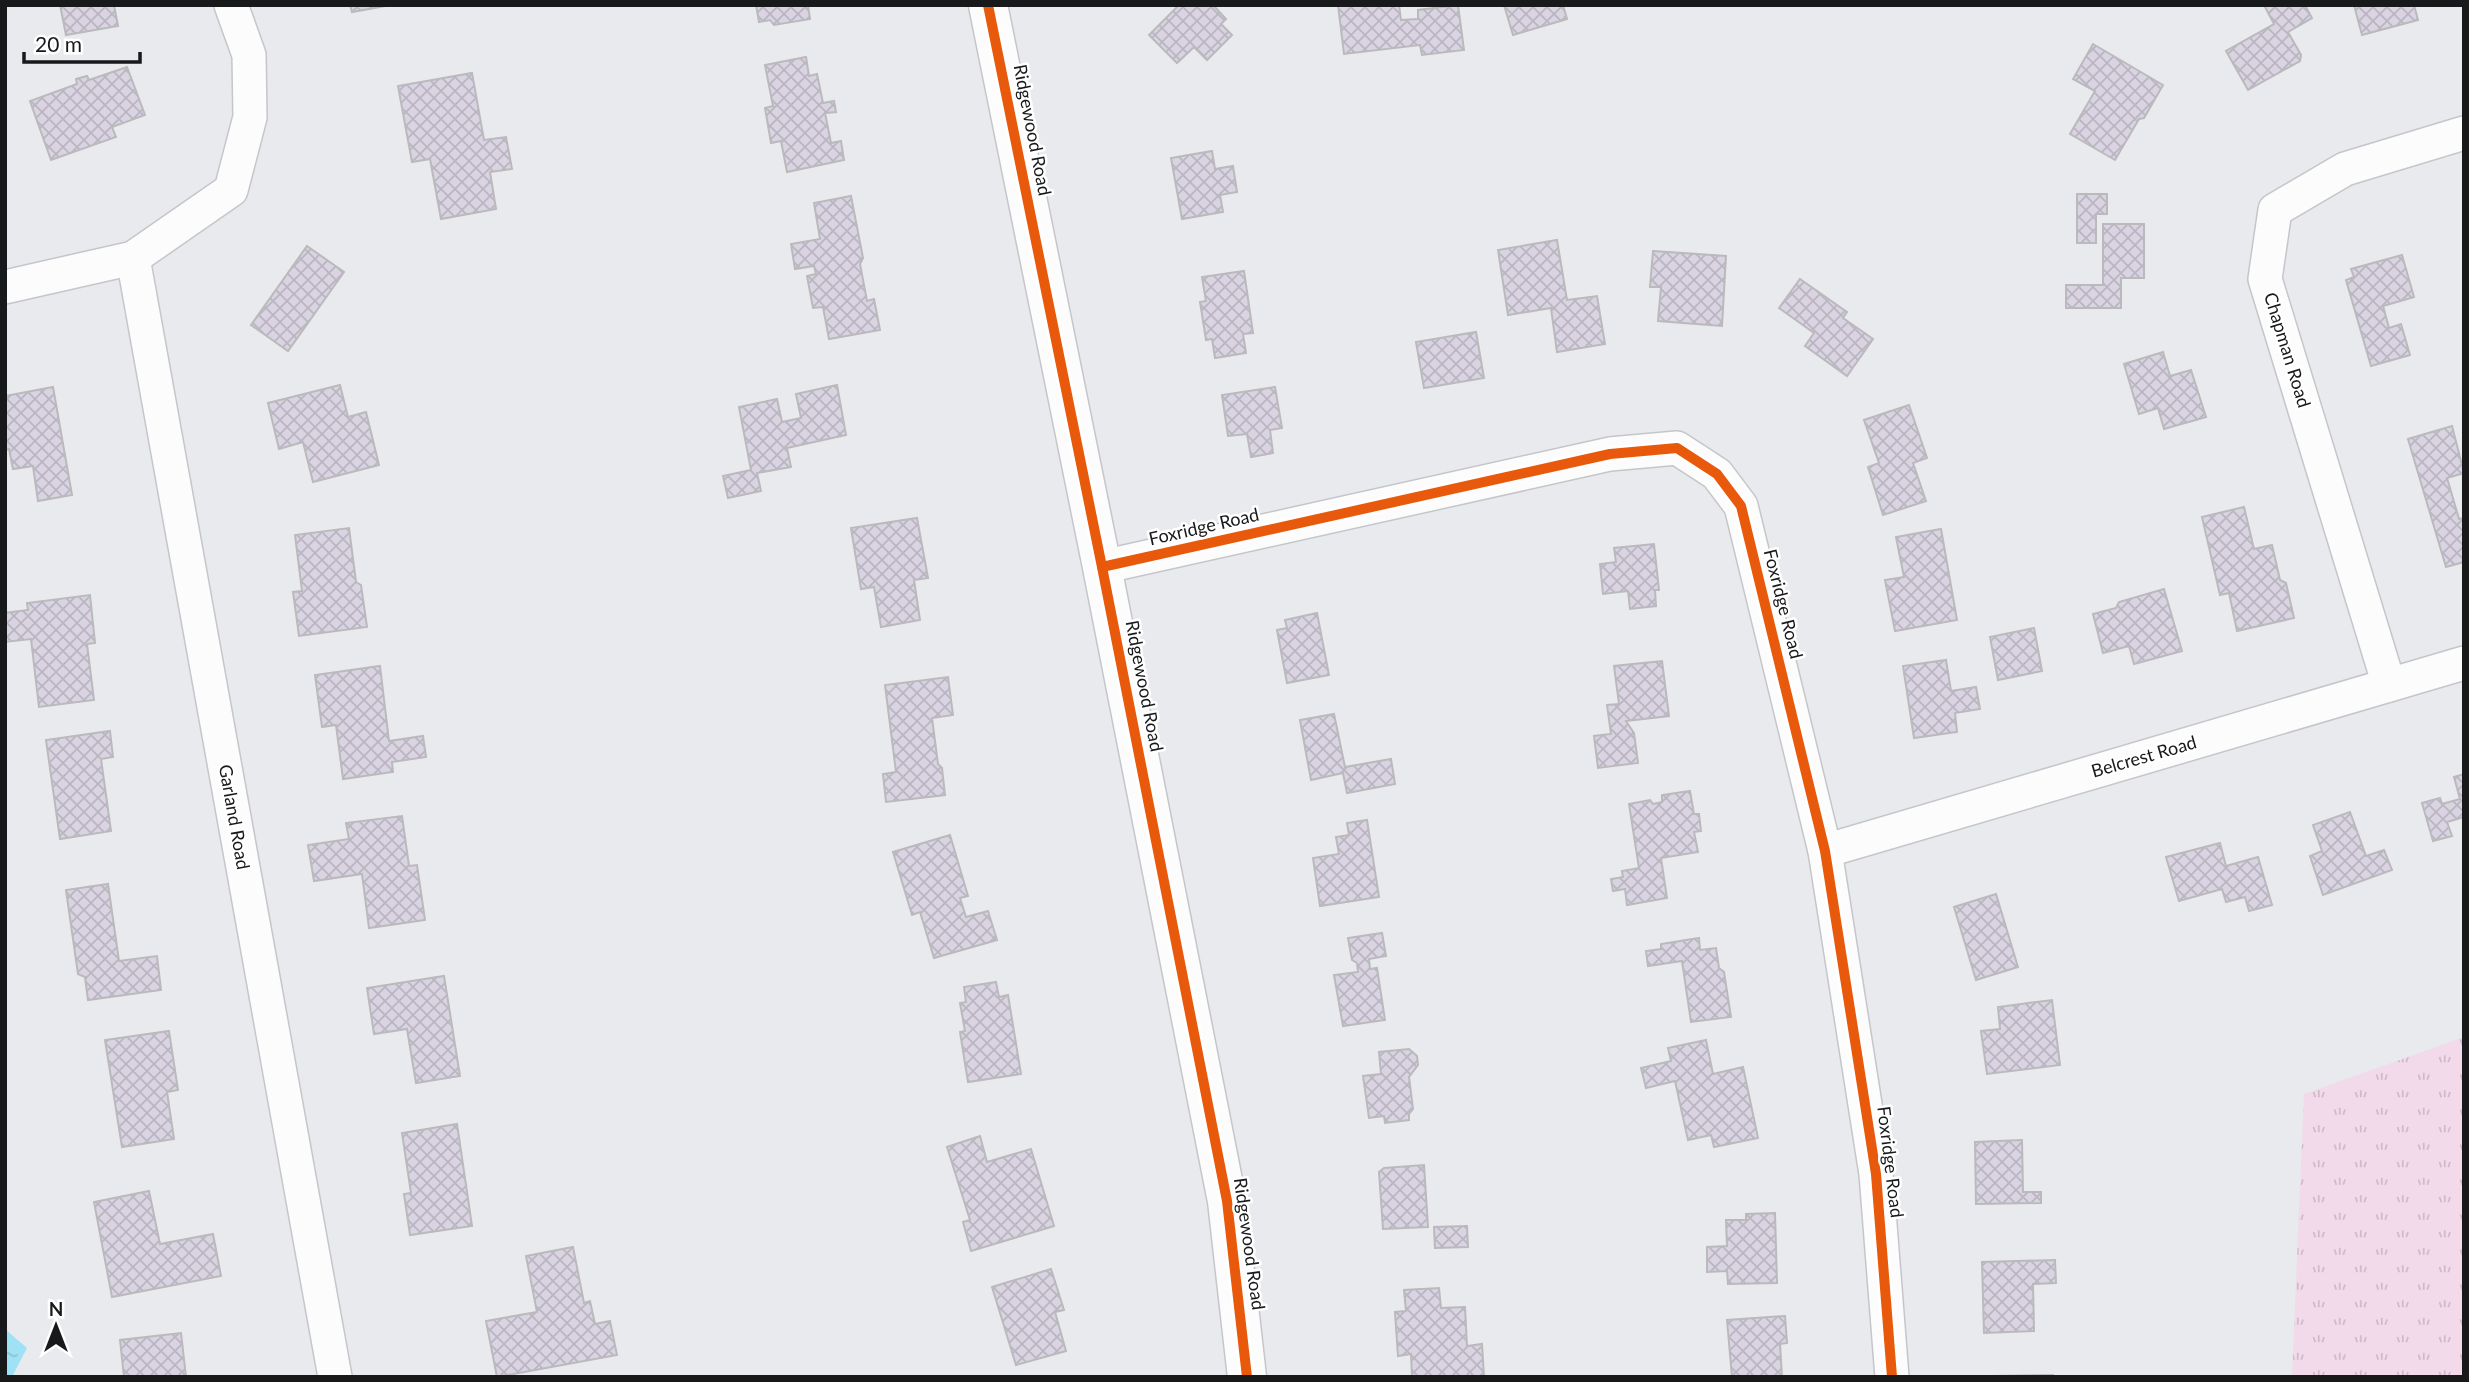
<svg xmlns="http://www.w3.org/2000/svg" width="2469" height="1382" font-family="Lato,sans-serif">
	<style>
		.grass { fill: url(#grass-tufts) }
		.water { fill: url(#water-ripples) }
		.building { fill: url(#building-cross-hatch); stroke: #bababc; stroke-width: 2 }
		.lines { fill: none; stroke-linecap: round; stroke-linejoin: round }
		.street-casing { stroke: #c5c6c9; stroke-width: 36 }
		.secondary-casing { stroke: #c5c6c9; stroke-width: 41 }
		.street { stroke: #fcfcfc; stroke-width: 33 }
		.secondary { stroke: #fcfcfc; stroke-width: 38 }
		.cycleway-casing { stroke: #fff; stroke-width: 15 }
		.cycleway { stroke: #e8590c; stroke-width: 10 }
		.labels { text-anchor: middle; stroke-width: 5; stroke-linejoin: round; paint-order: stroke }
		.street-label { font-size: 18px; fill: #18191b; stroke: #fff }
	</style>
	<defs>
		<pattern id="grass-tufts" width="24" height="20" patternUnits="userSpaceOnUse" patternTransform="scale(1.75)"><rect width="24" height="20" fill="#f2daeb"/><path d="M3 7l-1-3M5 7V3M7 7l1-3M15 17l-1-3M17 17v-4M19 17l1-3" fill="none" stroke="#cfbac9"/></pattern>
		<pattern id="water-ripples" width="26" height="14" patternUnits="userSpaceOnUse" patternTransform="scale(1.75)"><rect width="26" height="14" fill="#9fe2f6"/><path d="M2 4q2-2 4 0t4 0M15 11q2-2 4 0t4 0" fill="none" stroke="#88c1d2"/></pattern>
		<pattern id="building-cross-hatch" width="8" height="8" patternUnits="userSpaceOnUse" patternTransform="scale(1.75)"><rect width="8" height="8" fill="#dad3e2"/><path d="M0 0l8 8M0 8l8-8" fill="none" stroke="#bab5c1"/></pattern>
	</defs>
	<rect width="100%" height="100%" fill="#e9eaee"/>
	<path class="grass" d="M2464 1037V1377H2292L2304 1094Z"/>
	<path class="water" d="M5 1329 27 1348 12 1377H5Z"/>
	<g class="building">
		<path d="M60 5H114L118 26 66 35Z"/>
		<path d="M350 5H391L352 12Z"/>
		<path d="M756 5H808L810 19 774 25 770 20 759 22Z"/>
		<path d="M1179 5H1213L1226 19 1221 24 1232 35 1207 60 1194 47 1177 63 1149 35Z"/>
		<path d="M1338 5H1399L1401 20 1418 19V10L1458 5 1464 50 1422 55 1420 45 1344 54Z"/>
		<path d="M1504 5H1563L1567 19 1513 35Z"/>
		<path d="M2264 5H2305L2312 18 2288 32 2301 55 2300 61 2248 90 2226 51 2274 24Z"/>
		<path d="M2354 5H2414L2418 20 2362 35Z"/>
		<path d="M2093 44 2163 85 2144 118 2139 119 2115 160 2070 134 2095 91 2073 79Z"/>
		<path d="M806 57 809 76 817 74 823 103 834 101 836 112 825 113 831 143 841 141 844 160 787 172 781 141 771 143 765 108 773 106 765 65Z"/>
		<path d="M127 67 145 115 112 127 116 137 51 160 30 101 77 84 76 79 87 76 89 80Z"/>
		<path d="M472 73 484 140 506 137 512 169 490 172 496 209 441 219 430 159 412 162 398 86Z"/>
		<path d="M1212 151 1215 169 1233 166 1237 192 1220 195 1223 212 1182 219 1171 158Z"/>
		<path d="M2077 194H2107V214H2096V243H2077Z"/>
		<path d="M851 196 863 258 860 264 867 301 874 299 880 330 829 339 823 307 813 308 807 276 816 274 814 266 795 269 791 244 820 239 814 203Z"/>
		<path d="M2103 224H2144V278H2121V308H2066V285H2103Z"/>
		<path d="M1557 240 1567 300 1597 296 1605 344 1557 352 1551 308 1508 315 1498 250Z"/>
		<path d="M307 246 344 272 288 351 251 325Z"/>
		<path d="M1653 251 1726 256 1722 326 1658 321 1661 287H1650Z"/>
		<path d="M2402 255 2414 297 2383 306 2389 328 2401 324 2410 355 2371 366 2346 280 2354 277 2351 269Z"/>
		<path d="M1244 271 1253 333 1243 334 1246 353 1215 358 1212 339 1206 340 1200 302 1206 301 1202 277Z"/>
		<path d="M1800 279 1847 312 1843 318 1873 339 1847 376 1805 346 1814 333 1779 308Z"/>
		<path d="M1476 332 1484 378 1424 388 1416 342Z"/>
		<path d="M2163 352 2170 376 2191 370 2206 417 2164 429 2158 408 2139 414 2124 364Z"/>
		<path d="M340 385 348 417 366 412 379 465 313 482 303 442 279 449 268 403Z"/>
		<path d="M837 385 846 435 787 448 791 467 757 473 761 491 728 498 723 476 751 470 739 407 777 399 782 422 801 418 796 394Z"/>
		<path d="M53 387 72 495 38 501 33 466 13 469 9 449 5 450V396Z"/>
		<path d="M1275 387 1282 428 1270 430 1273 453 1251 457 1247 434 1228 436 1222 395Z"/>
		<path d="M1909 405 1927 458 1913 463 1926 501 1883 515 1868 467 1879 463 1864 420Z"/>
		<path d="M2452 426 2464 473 2447 478 2459 519 2464 518V562L2446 567 2408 439Z"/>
		<path d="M2244 507 2254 549 2272 545 2280 580 2286 583 2294 618 2237 631 2229 593 2220 595 2202 517Z"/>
		<path d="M917 518 928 578 914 580 920 620 881 627 874 587 861 589 851 528Z"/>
		<path d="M349 528 356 582 361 585 367 627 299 636 293 592 302 591 295 535Z"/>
		<path d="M1941 529 1957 620 1895 631 1885 580 1904 577 1896 537Z"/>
		<path d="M1654 544 1659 590H1655L1656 606 1630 609 1628 591 1603 594 1600 564 1616 562 1614 548Z"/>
		<path d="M2164 589 2182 651 2134 664 2129 646 2103 653 2093 614 2116 608 2119 602Z"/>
		<path d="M90 595 95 643 87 644 94 700 39 707 31 639 5 642V613L28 610 27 603Z"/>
		<path d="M1317 613 1329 675 1287 683 1277 630 1287 628 1285 620Z"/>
		<path d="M2034 628 2042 671 1998 680 1990 637Z"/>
		<path d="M1946 660 1951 691 1976 687 1980 709 1955 713 1957 732 1914 738 1903 666Z"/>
		<path d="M1662 661 1669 716 1626 721 1634 733 1638 763 1598 768 1594 736 1611 734 1607 705 1619 704 1614 666Z"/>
		<path d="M380 666 389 741 423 736 426 757 392 762 393 772 343 779 336 725 322 727 315 675Z"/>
		<path d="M948 677 953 715 932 718 938 764 942 768 945 795 886 802 883 774 896 772 885 685Z"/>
		<path d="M1334 714 1345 767 1391 759 1395 784 1347 793 1343 773 1311 780 1300 720Z"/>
		<path d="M110 731 113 757 101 759 111 831 60 839 46 740Z"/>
		<path d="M2464 774V817L2447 822 2452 836 2433 841 2422 803 2440 798 2442 804 2460 799 2454 777Z"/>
		<path d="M1690 791 1694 814H1699L1701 831 1694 832 1698 852 1661 858 1667 898 1627 905 1625 889 1613 891 1611 879 1623 877 1622 871 1639 868 1629 804 1650 800 1653 804 1662 802V795Z"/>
		<path d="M2350 812 2366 856 2384 850 2392 870 2323 895 2310 856 2322 851 2313 825Z"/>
		<path d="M402 816 409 866 417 865 425 920 369 928 362 874 314 881 308 845 349 839 346 823Z"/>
		<path d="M1367 820 1379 897 1320 906 1313 858 1339 854 1336 837 1349 835 1347 823Z"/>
		<path d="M950 835 968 896 960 898 966 917 988 911 997 940 934 958 920 912 912 915 893 852Z"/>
		<path d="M2220 843 2226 866 2258 857 2272 905 2249 911 2245 897 2226 902 2222 889 2179 901 2166 857Z"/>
		<path d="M108 884 119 961 157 956 161 990 88 1000 85 977 78 974 66 890Z"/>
		<path d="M1996 894 2018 967 1976 980 1954 907Z"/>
		<path d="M1382 933 1386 956 1369 959 1370 969 1377 968 1385 1020 1343 1026 1334 975 1358 972 1357 963 1352 960 1348 938Z"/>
		<path d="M1699 938 1700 950 1716 948 1719 968 1724 972 1731 1017 1691 1022 1682 961 1648 966 1646 951 1661 949V944Z"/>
		<path d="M444 976 460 1076 416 1083 407 1029 374 1034 367 988Z"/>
		<path d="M996 982 999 997 1008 995 1021 1074 968 1082 960 1032 965 1031 960 1003 966 1002 964 987Z"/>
		<path d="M2052 1000 2060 1065 1987 1074 1981 1031 2000 1029 1998 1007Z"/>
		<path d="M169 1031 178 1090 167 1092 174 1139 122 1147 105 1040Z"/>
		<path d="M1706 1040 1713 1074 1743 1067 1758 1138 1714 1147 1711 1135 1688 1140 1675 1081 1646 1088 1641 1068 1671 1061 1668 1048Z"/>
		<path d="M1409 1049 1417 1056 1418 1065 1409 1077 1413 1109 1409 1114V1120L1385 1123 1384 1116 1369 1118 1363 1076 1381 1074 1379 1052Z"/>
		<path d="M457 1124 472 1226 410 1235 404 1194 411 1193 402 1133Z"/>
		<path d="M980 1136 987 1162 1031 1149 1054 1226 971 1251 963 1222 970 1220 947 1147Z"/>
		<path d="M2022 1140 2023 1192H2041V1203L1976 1204 1975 1142Z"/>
		<path d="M1424 1165 1428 1227 1383 1229 1379 1172 1384 1168Z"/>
		<path d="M149 1191 160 1244 213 1234 221 1276 112 1297 94 1202Z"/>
		<path d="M1775 1213 1777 1283 1728 1284 1727 1271 1707 1272V1247L1727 1246 1726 1220H1746V1214Z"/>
		<path d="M1467 1226 1468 1247 1435 1248 1434 1227Z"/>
		<path d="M573 1247 584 1303 590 1301 595 1324 610 1321 617 1355 497 1377 486 1321 537 1312 526 1256Z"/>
		<path d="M2055 1260 2056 1283 2033 1284 2034 1331 1984 1333 1982 1262Z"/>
		<path d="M1051 1269 1064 1310 1055 1312 1066 1351 1016 1365 992 1287Z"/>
		<path d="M1439 1288 1441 1308 1465 1307 1467 1346 1482 1344 1484 1377H1412L1411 1354 1398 1356 1395 1312 1406 1311 1404 1290Z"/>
		<path d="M1785 1316 1787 1343 1780 1344 1782 1377H1732L1727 1320Z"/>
		<path d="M181 1333 186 1377H124L120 1340Z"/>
		<path d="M2053 1375V1377L1990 1376Z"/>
	</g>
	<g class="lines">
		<defs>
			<g id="street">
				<path d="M133 258 335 1377"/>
				<path d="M5 287 133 258 231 190 250 117 249 55 231 5"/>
				<path d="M1102 567 1610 454 1677 448 1717 474 1741 506 1825 851 1876 1174 1892 1377"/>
				<path d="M2389 685 2265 279 2275 210 2345 169 2464 133"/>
				<path d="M1825 851 2464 663"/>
			</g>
			<path id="secondary" d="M988 5 1102 567 1227 1201 1247 1377"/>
		</defs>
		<use href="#street" class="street-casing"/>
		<use href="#secondary" class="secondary-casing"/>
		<use href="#street" class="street"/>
		<use href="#secondary" class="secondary"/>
		<defs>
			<g id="cycleway">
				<path d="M988 5 1102 567 1227 1201 1247 1377"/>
				<path d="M1102 567 1610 454 1677 448 1717 474 1741 506 1825 851 1876 1174 1892 1377"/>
			</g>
		</defs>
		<use href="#cycleway" class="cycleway-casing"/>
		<use href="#cycleway" class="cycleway"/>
	</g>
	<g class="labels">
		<g class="street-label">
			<text transform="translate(1032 130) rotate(79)" y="6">Ridgewood Road</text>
			<text transform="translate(2287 350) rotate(73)" y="6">Chapman Road</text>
			<text transform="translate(1204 527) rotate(-13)" y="6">Foxridge Road</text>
			<text transform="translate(1783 604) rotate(76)" y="6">Foxridge Road</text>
			<text transform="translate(1144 686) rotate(79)" y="6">Ridgewood Road</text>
			<text transform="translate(2144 757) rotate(-16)" y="6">Belcrest Road</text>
			<text transform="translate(234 817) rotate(80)" y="6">Garland Road</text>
			<text transform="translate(1890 1162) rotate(83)" y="6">Foxridge Road</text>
			<text transform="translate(1249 1244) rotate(82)" y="6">Ridgewood Road</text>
		</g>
	</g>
	<rect width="2469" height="1382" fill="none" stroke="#18191b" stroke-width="14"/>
	<g transform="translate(56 1326)" stroke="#ffffff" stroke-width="5" paint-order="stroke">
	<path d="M0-5L12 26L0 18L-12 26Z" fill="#18191b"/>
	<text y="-10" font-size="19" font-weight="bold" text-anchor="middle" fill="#18191b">N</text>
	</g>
	<path d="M24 52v10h116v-10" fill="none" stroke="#18191b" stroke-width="3.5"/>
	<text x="35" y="52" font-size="21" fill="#18191b" stroke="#ffffff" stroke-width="5" paint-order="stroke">20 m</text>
</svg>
